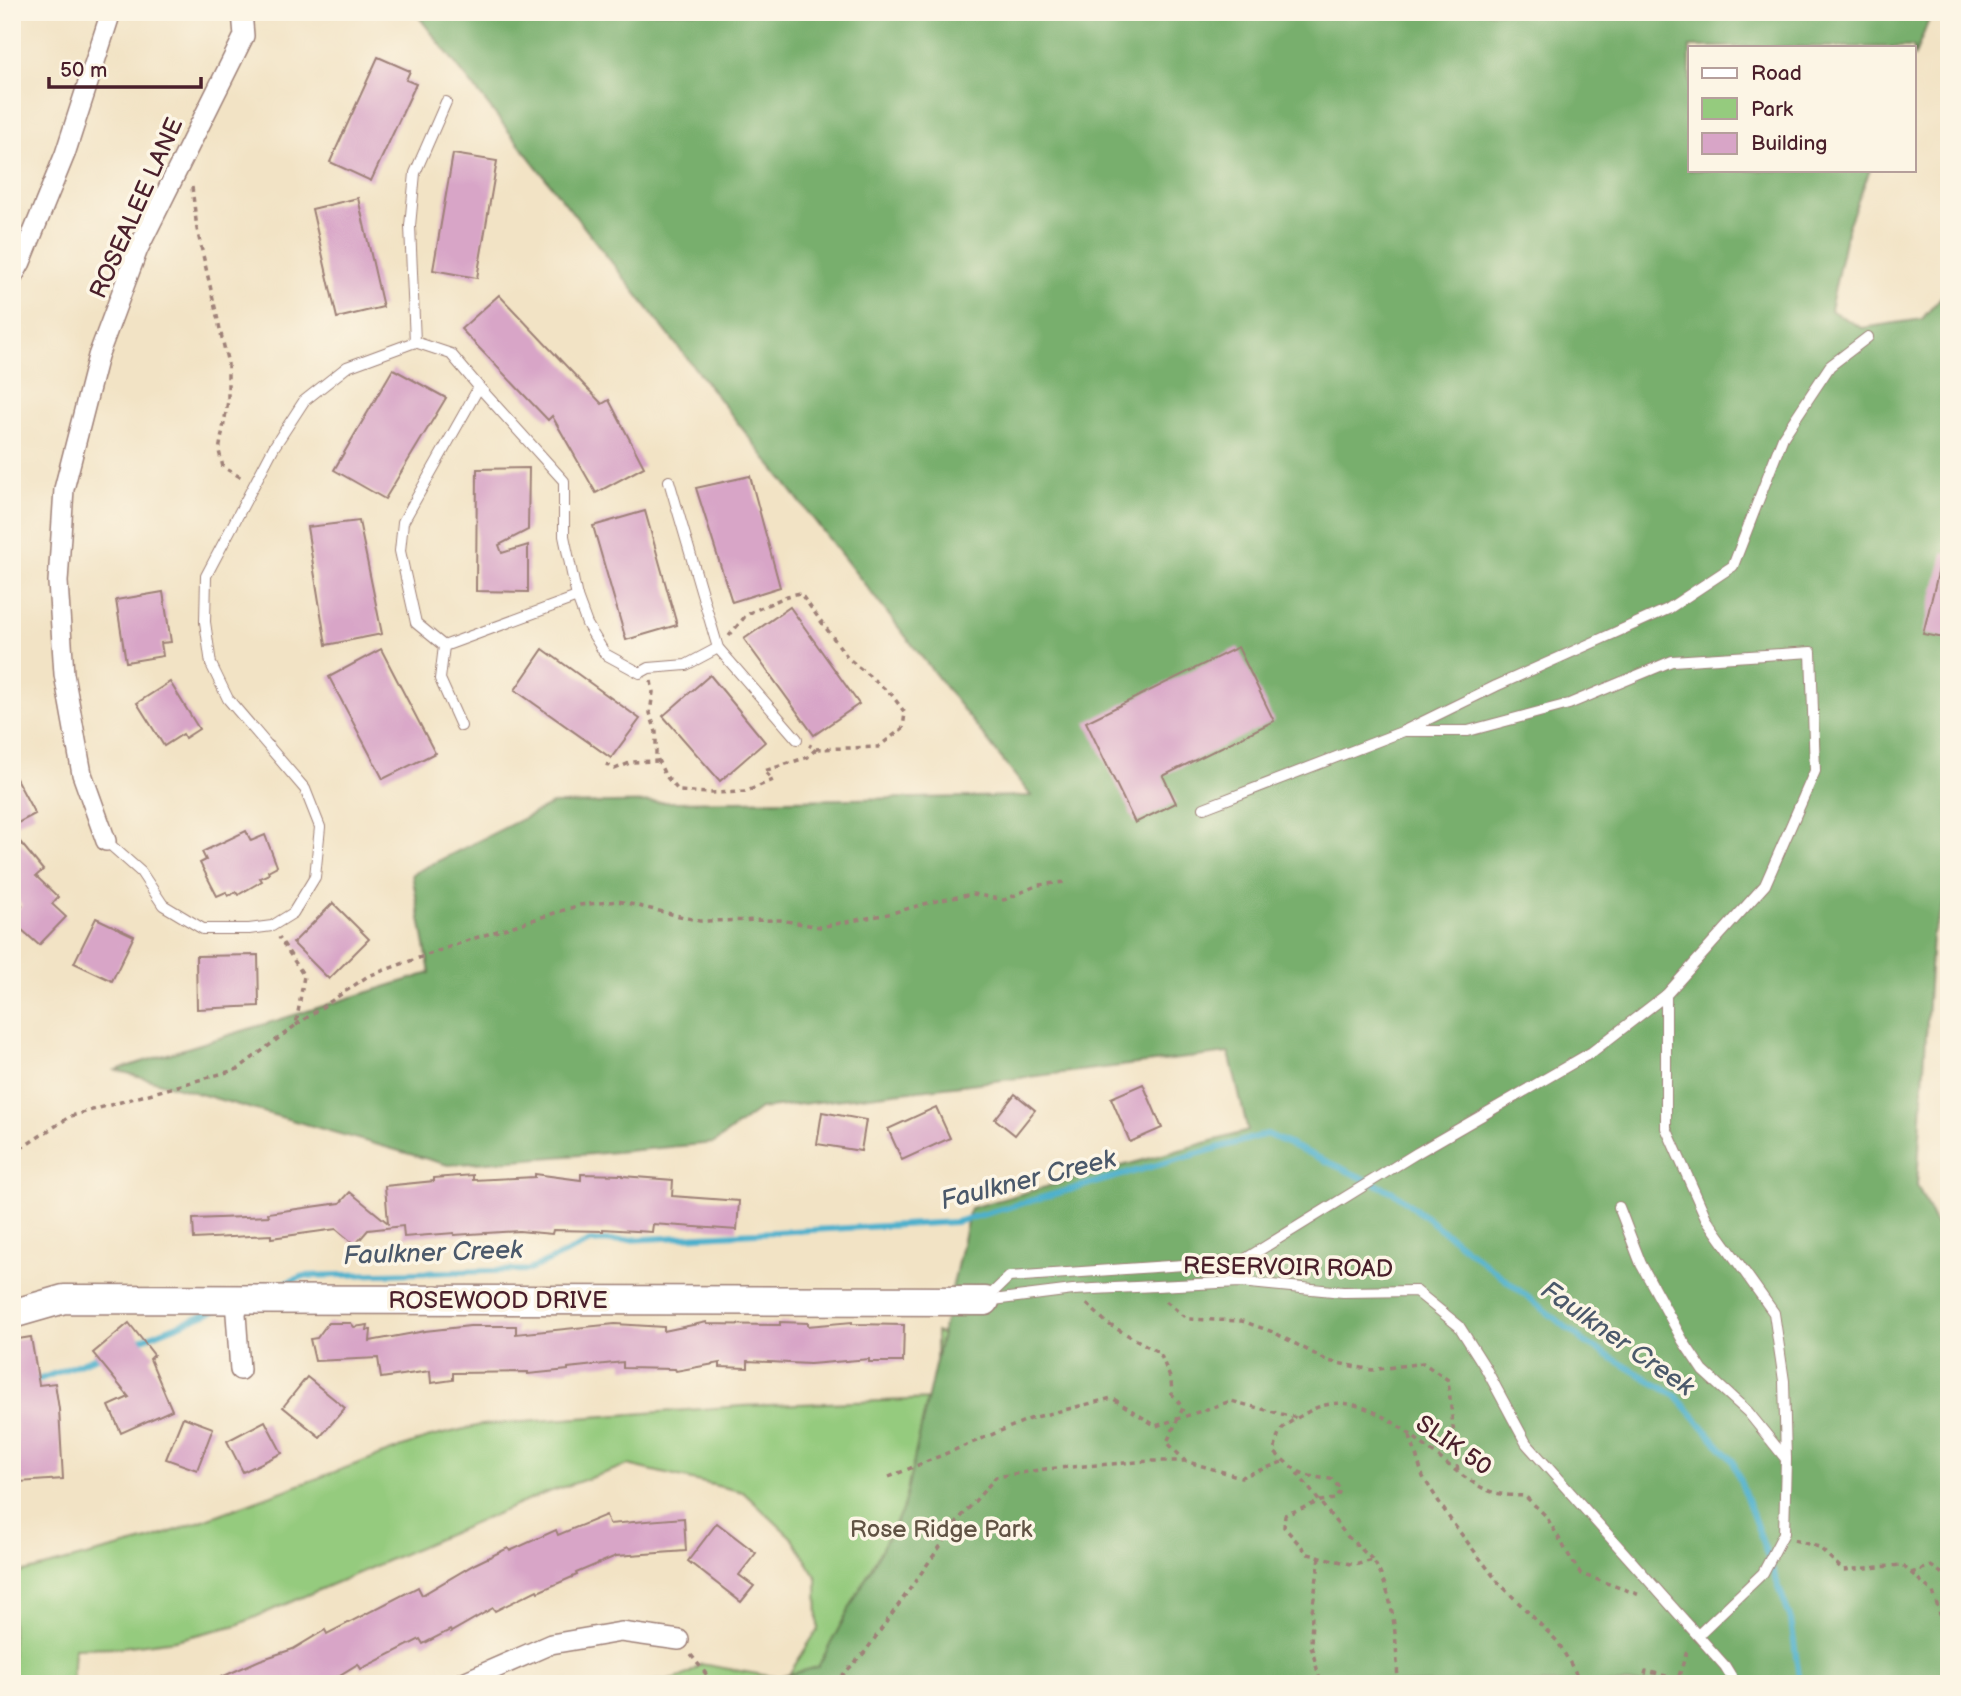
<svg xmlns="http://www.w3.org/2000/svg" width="1961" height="1696" font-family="'Balsamiq Sans',sans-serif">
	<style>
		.green { fill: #95cb7e; stroke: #707554; stroke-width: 2 }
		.forest { fill: #78af6d; stroke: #61674c; stroke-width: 2 }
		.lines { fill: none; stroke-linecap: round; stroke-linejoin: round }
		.stream { stroke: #4db0cc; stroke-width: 6 }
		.building { fill: #d8a5c7 }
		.lane-casing { stroke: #9e8178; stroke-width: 12 }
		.street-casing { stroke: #9e8178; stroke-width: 22 }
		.secondary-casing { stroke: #9e8178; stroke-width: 31 }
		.path { stroke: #9e8178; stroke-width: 3.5; stroke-dasharray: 5 5; stroke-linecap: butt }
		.lane { stroke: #fff; stroke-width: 10 }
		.street { stroke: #fff; stroke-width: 19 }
		.secondary { stroke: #fff; stroke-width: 28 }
		.labels { text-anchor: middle; stroke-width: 7; stroke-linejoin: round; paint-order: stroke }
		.street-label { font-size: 24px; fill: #4a1f2b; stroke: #fcf5e5 }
		.park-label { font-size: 24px; fill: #605344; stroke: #fcf5e5 }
		.water-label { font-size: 26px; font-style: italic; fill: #4b596b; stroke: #fcf5e5 }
	</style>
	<rect width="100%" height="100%" fill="#fcf5e5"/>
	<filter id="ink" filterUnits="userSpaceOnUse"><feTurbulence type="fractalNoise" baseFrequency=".0143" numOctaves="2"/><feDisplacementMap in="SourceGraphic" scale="14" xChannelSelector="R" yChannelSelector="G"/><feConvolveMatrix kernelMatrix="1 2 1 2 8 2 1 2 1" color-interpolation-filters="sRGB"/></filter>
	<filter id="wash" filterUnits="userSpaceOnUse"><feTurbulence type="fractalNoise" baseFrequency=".00686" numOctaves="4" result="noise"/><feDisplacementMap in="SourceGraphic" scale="28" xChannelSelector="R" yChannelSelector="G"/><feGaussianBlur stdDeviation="1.57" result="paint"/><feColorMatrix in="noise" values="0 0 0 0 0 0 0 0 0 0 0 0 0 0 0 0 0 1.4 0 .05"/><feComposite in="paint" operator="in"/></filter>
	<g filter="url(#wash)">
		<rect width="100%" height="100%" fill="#f2e3c5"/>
		<path class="green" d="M936 1332 950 1337 955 1684H657L655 1681C674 1681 687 1677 701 1664L786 1679 818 1629 817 1578 793 1539 743 1492 628 1465 543 1494 237 1625 176 1640 122 1647 74 1648 72 1684H12V1575L152 1539 427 1438 481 1425 742 1406 936 1399Z"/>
		<path class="forest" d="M415 12H1932L1914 58V47H1690V170H1870L1848 226 1830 310 1862 328 1922 319 1949 288V891L1932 936 1917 1185 1949 1251V1684H753L818 1667 903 1509 970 1208 1248 1131 1229 1053 760 1109 714 1143 593 1154 448 1165 116 1070 430 973 412 874 552 804 1031 796Z"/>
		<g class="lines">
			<g class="stream">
				<path d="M275 1287 304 1276 529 1270 590 1242 956 1222 1267 1134 1395 1193 1585 1342 1676 1396 1733 1461 1791 1620 1800 1684"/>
				<path d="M135 1342 216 1310"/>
				<path d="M30 1383 102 1355"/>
			</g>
		</g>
		<g id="blocks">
			<g class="building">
				<path d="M378 57 410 71 406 80 416 84 371 181 330 162Z"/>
				<path d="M453 154 497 161 477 278 433 270Z"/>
				<path d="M358 198 383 307 337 318 312 209Z"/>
				<path d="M499 295 602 404 609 400 644 467 596 493 552 416 548 420 461 329Z"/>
				<path d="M393 369 446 398 385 499 334 470Z"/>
				<path d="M529 468 528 530 499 545 502 553 528 545V592L476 591 477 469Z"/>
				<path d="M750 476 780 587 732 602 696 488Z"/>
				<path d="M645 511 677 625 626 640 593 526Z"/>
				<path d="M359 521 382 634 326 645 307 527Z"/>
				<path d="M1943 553 1949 554V639L1923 634Z"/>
				<path d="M163 592 171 642 161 643 163 656 126 662 116 600Z"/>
				<path d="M790 607 859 704 814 735 744 639Z"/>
				<path d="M1238 647 1274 721 1163 776 1176 803 1135 823 1086 722Z"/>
				<path d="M381 649 435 753 383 779 329 677Z"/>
				<path d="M543 649 640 719 611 758 515 690Z"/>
				<path d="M710 675 765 742 720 781 663 716Z"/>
				<path d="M170 682 199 729 185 738 183 734 164 746 137 703Z"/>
				<path d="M12 771 35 814 12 826Z"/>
				<path d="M246 831 251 841 265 835 277 866 268 871 269 874 260 878 262 881 238 895 236 892 228 896 226 892 217 896 200 863 206 860 202 852Z"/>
				<path d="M12 832 43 870 36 876 58 897 52 904 66 917 39 945 12 921V915L22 905 12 894Z"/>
				<path d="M333 903 369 939 329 979 293 943Z"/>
				<path d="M96 918 134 936 112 981 74 963Z"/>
				<path d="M258 955 259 1006 197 1009 196 956Z"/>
				<path d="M1143 1084 1162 1128 1130 1142 1111 1098Z"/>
				<path d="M1015 1094 1035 1110 1015 1135 995 1119Z"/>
				<path d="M936 1107 950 1138 902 1160 888 1129Z"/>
				<path d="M822 1112 866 1120 861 1151 817 1144Z"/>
				<path d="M535 1174 581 1180V1174L623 1175V1176L673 1180 672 1196 739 1201 737 1230 653 1224 652 1232 603 1229V1231L553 1230 552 1234 519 1231 454 1235V1233L404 1237 403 1226 368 1230 355 1245 336 1229 271 1238V1235L194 1239 193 1219 269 1216 268 1213 340 1203 350 1192 388 1223 385 1186 434 1181V1178L473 1175V1180L535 1177Z"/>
				<path d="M707 1322V1324L780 1325V1322L808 1323V1326L852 1322V1324L904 1325 903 1362H869V1359L810 1364 748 1361V1368L720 1367V1363L676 1371 675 1369 623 1368V1362L568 1368V1370L528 1374V1372L453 1373V1380L431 1383 430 1371 381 1378 378 1358 315 1361 310 1339 317 1338 328 1323H351L354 1327 368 1325 367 1330H371L370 1341 425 1331 470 1326H516V1334L615 1324 664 1327V1331Z"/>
				<path d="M129 1323 154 1355 150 1359 172 1410 121 1433 109 1406 129 1397 93 1353Z"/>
				<path d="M31 1337 39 1385 55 1383 59 1409 63 1479 19 1482 15 1421H12V1340Z"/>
				<path d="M307 1377 345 1408 320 1437 283 1407Z"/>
				<path d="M183 1417 213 1428 197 1470 166 1459Z"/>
				<path d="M265 1421 282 1453 243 1472 227 1441Z"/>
				<path d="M606 1515 609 1524 684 1518 686 1551 616 1556 576 1573 577 1575 538 1592 537 1590 495 1611 493 1608 451 1632 450 1630 423 1644 420 1639 361 1669 358 1664 325 1684H206L260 1660 293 1649 325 1630 327 1634 418 1587 422 1595 475 1564 508 1548 510 1551 556 1530 558 1535Z"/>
				<path d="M717 1523 756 1553 739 1575 754 1586 741 1602 688 1561Z"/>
			</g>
		</g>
	</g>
	<g filter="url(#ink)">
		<use href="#blocks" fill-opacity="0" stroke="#9e8178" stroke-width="2"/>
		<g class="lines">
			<defs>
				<g id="lane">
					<path d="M446 102 415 173 410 226 415 342 451 354 479 387 564 481V536L577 597 587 624 605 654 640 673 649 668 686 665 718 648"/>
					<path d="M479 387 403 522 400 551 416 623 444 646 577 597"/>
					<path d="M669 481 718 648 797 739"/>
					<path d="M444 646 440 679 461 726"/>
					<path d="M1204 808 1404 731"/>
					<path d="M106 841 141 872 163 905 203 929H249L272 926 293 913 315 877 320 827 305 789 228 699 211 664 205 622 206 576 274 447 304 401 347 367 415 342"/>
					<path d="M1666 995V1128L1706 1218 1774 1313 1784 1381 1786 1459"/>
					<path d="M1619 1207 1641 1264 1683 1341 1703 1371 1748 1412 1786 1459 1784 1533 1763 1573 1698 1635"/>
					<path d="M985 1300 1009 1277 1242 1261 1417 1153 1592 1052 1666 995 1765 885 1815 771 1811 652 1672 661 1569 704 1468 731H1404L1496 686 1668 609 1733 566 1783 437 1830 366 1868 337"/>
					<path d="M985 1301 1073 1290 1240 1282 1343 1292 1416 1291 1459 1326 1485 1367 1526 1443 1725 1666 1736 1684"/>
				</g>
				<g id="street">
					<path d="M12 278 21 262 65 154 111 12"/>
					<path d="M106 841 82 774 64 674 58 582 64 489 98 356 138 249 244 36 242 12"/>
					<path d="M235 1300 240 1370"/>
					<path d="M459 1684 551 1644 621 1632 679 1640"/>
				</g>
				<path id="secondary" d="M12 1314 64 1299 985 1301"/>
			</defs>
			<use href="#lane" class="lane-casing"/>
			<use href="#street" class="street-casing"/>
			<use href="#secondary" class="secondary-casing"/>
			<g class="path">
				<path d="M192 187 197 229 228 364V401L219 451 223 467 242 478"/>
				<path d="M729 636 747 614 787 596 800 593 849 659 892 695 905 713 903 728 878 747 816 749 809 745"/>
				<path d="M651 681 653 692 650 713 656 732V756L665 775 679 791 708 793 745 792 773 780 764 771 808 757 816 749"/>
				<path d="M606 764 615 769 632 762 658 761"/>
				<path d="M296 1025 368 976 469 940 580 905 618 901 700 921 780 920 820 927 888 914 932 902 973 894 1004 900 1038 885 1065 882"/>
				<path d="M12 1154 71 1116 238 1069 296 1025 304 976 279 937"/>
				<path d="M1166 1301 1187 1319 1242 1321 1273 1332 1328 1361 1372 1370 1423 1363 1448 1380 1458 1472"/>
				<path d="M1087 1304 1108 1324 1160 1353 1171 1380 1172 1394 1183 1408 1167 1442 1185 1461"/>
				<path d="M1410 1436 1423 1477 1452 1522 1498 1582 1558 1642 1582 1684"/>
				<path d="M1297 1473 1347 1536 1373 1560"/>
				<path d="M889 1477 1032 1418 1112 1398 1156 1426 1231 1401 1297 1418"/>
				<path d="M1794 1540 1819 1547 1843 1570 1902 1565 1933 1592 1944 1627 1949 1630"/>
				<path d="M1320 1557 1312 1611 1311 1646 1321 1684"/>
				<path d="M1911 1573 1931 1566 1943 1574 1949 1575"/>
				<path d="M691 1655 714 1684"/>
				<path d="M834 1684 865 1652 961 1517 996 1477 1045 1469 1151 1461H1185L1241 1477 1285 1461"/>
				<path d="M1398 1684C1396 1642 1396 1597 1373 1560L1355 1565 1308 1554 1284 1527 1285 1515 1321 1501 1335 1499 1341 1489 1331 1479C1301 1477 1296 1471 1274 1452 1276 1446 1277 1436 1280 1431 1285 1424 1299 1417 1306 1413 1367 1376 1426 1455 1474 1483 1493 1495 1503 1495 1525 1496L1546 1516 1571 1559 1581 1574 1640 1595"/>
				<path d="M1642 1684 1646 1671 1678 1679 1688 1648"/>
			</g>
			<use href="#lane" class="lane"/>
			<use href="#street" class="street"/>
			<use href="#secondary" class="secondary"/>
		</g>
	</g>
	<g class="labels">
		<g class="street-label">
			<text transform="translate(136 208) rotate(-66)" y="8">ROSEALEE LANE</text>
			<text transform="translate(1288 1267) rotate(1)" y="8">RESERVOIR ROAD</text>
			<text x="498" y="1308">ROSEWOOD DRIVE</text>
			<text transform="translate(1454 1445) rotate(35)" y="8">SLIK 50</text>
		</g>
		<g class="park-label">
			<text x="941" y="1537">Rose Ridge Park</text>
		</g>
		<g class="water-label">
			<text transform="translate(1028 1179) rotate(-14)" y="9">Faulkner Creek</text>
			<text transform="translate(433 1252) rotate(-2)" y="9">Faulkner Creek</text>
			<text transform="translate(1618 1338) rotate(35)" y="9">Faulkner Creek</text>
		</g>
	</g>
	<rect width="1961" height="1696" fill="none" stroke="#fcf5e5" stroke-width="42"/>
	<rect x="1688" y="46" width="228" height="126" fill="#fcf5e5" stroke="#b59f9b" stroke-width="2"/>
	<rect x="1702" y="68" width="35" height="10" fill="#ffffff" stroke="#b59f9b" stroke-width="2"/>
	<text x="1751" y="80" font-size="21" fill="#4a1f2b">Road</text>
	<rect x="1702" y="98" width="35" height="21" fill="#95cb7e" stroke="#b59f9b" stroke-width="2"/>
	<text x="1751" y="116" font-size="21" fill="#4a1f2b">Park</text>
	<rect x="1702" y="133" width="35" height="21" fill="#d8a5c7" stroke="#b59f9b" stroke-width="2"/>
	<text x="1751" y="150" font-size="21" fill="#4a1f2b">Building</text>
	<path d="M49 77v10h152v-10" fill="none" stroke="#4a1f2b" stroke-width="3.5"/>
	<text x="60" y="77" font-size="21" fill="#4a1f2b" stroke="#fcf5e5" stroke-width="5" paint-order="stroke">50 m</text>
</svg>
